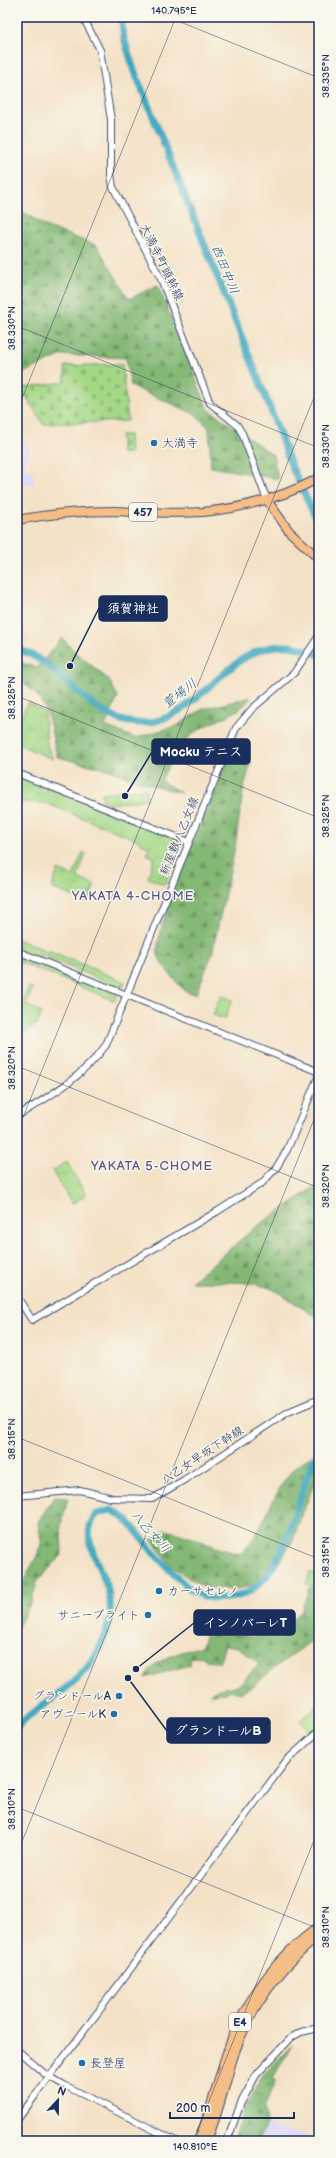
<svg xmlns="http://www.w3.org/2000/svg" width="336" height="2158" font-family="'Balsamiq Sans','Klee One',sans-serif">
	<style>
		.built { fill: #dbd6f7 }
		.forest { fill: url(#forest-firs); stroke: #4f7469 }
		.cemetery { fill: url(#cemetery-stones); stroke: #608472 }
		.park { fill: url(#park-tufts); stroke: #608472 }
		.pitch { fill: #a4d887; stroke: #608472 }
		.lines { fill: none; stroke-linecap: round; stroke-linejoin: round }
		.river { stroke: #3fa9bf; stroke-width: 7 }
		.tertiary-casing { stroke: #3b4a6e; stroke-width: 8 }
		.trunk-casing { stroke: #3b4a6e; stroke-width: 10 }
		.motorway-casing { stroke: #3b4a6e; stroke-width: 11 }
		.tertiary { stroke: #fff; stroke-width: 6 }
		.trunk { stroke: #f6be87; stroke-width: 8 }
		.motorway { stroke: #f6be87; stroke-width: 9 }
		.ticks { fill: none; stroke: #1b2f5e; stroke-width: 1; stroke-opacity: 0.45 }
		.poi-dot { fill: #1f6fb2; stroke: #fbf7ec; stroke-width: 1.5 }
		.labels { text-anchor: middle; stroke-width: 3; stroke-linejoin: round; paint-order: stroke }
		.shield { fill: #fbf7ec; stroke: #5e6b89; stroke-width: 1 }
		.shield-label { font-size: 11px; font-weight: bold; fill: #1b2f5e }
		.street-label { font-size: 12px; fill: #1b2f5e; stroke: #fbf7ec }
		.poi-label { font-size: 12px; fill: #1b2f5e; stroke: #fbf7ec; text-anchor: start }
		.water-label { font-size: 13px; font-style: italic; fill: #285a80; stroke: #fbf7ec }
		.neighbourhood-label { font-size: 13px; letter-spacing: 1px; fill: #5c568c; stroke: #fbf7ec }
		.leader { fill: none; stroke: #1b2f5e; stroke-width: 1.5 }
		.callout-dot { fill: #1b2f5e; stroke: #fbf7ec; stroke-width: 1.5 }
		.callout { fill: #1b2f5e; stroke: #1b2f5e; stroke-width: 1.5 }
		.callout-label { font-size: 13px; text-anchor: middle; font-weight: bold; fill: #fff }
		.neatline { fill: none; stroke: #1b2f5e; stroke-width: 1.5 }
		.ticks-label { font-size: 10px; text-anchor: middle; fill: #1b2f5e }
	</style>
	<defs>
		<pattern id="forest-firs" width="22" height="20" patternUnits="userSpaceOnUse"><rect width="22" height="20" fill="#83b874"/><path d="M5 1l3.5 6h-7zM16 11l3.5 6h-7z" fill="#6a9662"/></pattern>
		<pattern id="cemetery-stones" width="16" height="16" patternUnits="userSpaceOnUse"><rect width="16" height="16" fill="#a4d887"/><path d="M2 7V4a2 2 0 0 1 4 0v3zM10 15v-3a2 2 0 0 1 4 0v3z" fill="#8dba77"/></pattern>
		<pattern id="park-tufts" width="24" height="20" patternUnits="userSpaceOnUse"><rect width="24" height="20" fill="#a4d887"/><path d="M3 7l-1-3M5 7V3M7 7l1-3M15 17l-1-3M17 17v-4M19 17l1-3" fill="none" stroke="#8dba77"/></pattern>
	</defs>
	<rect width="100%" height="100%" fill="#fbf7ec"/>
	<filter id="ink" filterUnits="userSpaceOnUse"><feTurbulence type="fractalNoise" baseFrequency=".025" numOctaves="2"/><feDisplacementMap in="SourceGraphic" scale="8" xChannelSelector="R" yChannelSelector="G"/><feConvolveMatrix kernelMatrix="1 2 1 2 8 2 1 2 1" color-interpolation-filters="sRGB"/></filter>
	<filter id="wash" filterUnits="userSpaceOnUse"><feTurbulence type="fractalNoise" baseFrequency=".012" numOctaves="4" result="noise"/><feDisplacementMap in="SourceGraphic" scale="16" xChannelSelector="R" yChannelSelector="G"/><feGaussianBlur stdDeviation="0.9" result="paint"/><feColorMatrix in="noise" values="0 0 0 0 0 0 0 0 0 0 0 0 0 0 0 0 0 1.4 0 .05"/><feComposite in="paint" operator="in"/></filter>
	<g filter="url(#wash)">
		<rect width="100%" height="100%" fill="#f3e2c7"/>
		<g class="built">
			<path d="M17 440 27 442 30 450 29 459 25 460V468L33 470 34 485H17Z"/>
			<path d="M266 2125 319 2140V2141H257Z"/>
		</g>
		<g class="forest">
			<path d="M17 208 45 226 97 246 129 299 158 285 208 409 273 455 278 479 211 467 209 428 195 414 131 386 126 358 62 355 17 376Z"/>
			<path d="M62 638 75 652 109 680 118 697 105 726 135 738 176 726 203 709 251 697C239 716 215 719 197 731 181 741 168 765 161 781L181 793 140 782 107 769 57 757C49 723 50 698 17 679V661L37 668Z"/>
			<path d="M239 750 247 753 251 762 243 791 235 847 212 954 196 994C186 994 181 987 175 980 169 973 160 963 158 954 151 930 215 794 227 762L231 754Z"/>
			<path d="M319 1184V1318C305 1311 293 1301 280 1293 255 1278 219 1283 191 1282L256 1227Z"/>
			<path d="M312 1456 319 1459V1470L292 1542 267 1581 235 1590 203 1587 171 1566 151 1539 165 1530C191 1535 214 1549 240 1554 271 1526 271 1477 312 1456Z"/>
			<path d="M54 1497 68 1498 61 1525 62 1555 37 1582 31 1603 17 1628V1594L42 1546 38 1522Z"/>
			<path d="M319 1586V1635L272 1670 253 1687 240 1693 231 1690 226 1693 210 1694C217 1686 230 1689 239 1684 243 1681 256 1668 259 1664L238 1647 225 1645 220 1661H208L201 1656 191 1658 190 1665 145 1678C153 1658 183 1652 202 1646L207 1629 253 1637 270 1635 301 1612 309 1588Z"/>
			<path d="M292 2045 273 2078 276 2079 264 2109 266 2125 257 2141H232L245 2108 262 2076Z"/>
		</g>
		<g class="cemetery">
			<path d="M122 364 128 421 43 424 21 388 65 382V366Z"/>
			<path d="M121 435H129L130 453H121Z"/>
		</g>
		<g class="park">
			<path d="M28 702 44 711 47 745 53 759 17 744V727Z"/>
			<path d="M17 774 178 840V849L165 885 148 878 154 857 146 854 149 848 135 839 45 803 17 802Z"/>
			<path d="M83 852 86 854 77 878 95 885 88 902 51 888 58 870 73 876Z"/>
			<path d="M17 939 45 950 43 955 40 957 17 947Z"/>
			<path d="M48 950 125 982 123 987H119L45 957Z"/>
			<path d="M17 953 38 962V970L17 961Z"/>
			<path d="M45 964 118 994 115 1001 40 970Z"/>
			<path d="M29 987 33 988 26 1005 42 1013 37 1024 20 1036 17 1030V1003L21 1005Z"/>
			<path d="M67 1162 86 1195 72 1204 52 1171Z"/>
			<path d="M310 1572 319 1576V1583L314 1586 306 1584Z"/>
			<path d="M319 1705V1728L311 1734 300 1720Z"/>
		</g>
		<g class="pitch">
			<path d="M146 788 147 799 109 804 103 802 102 793Z"/>
			<path d="M221 995 232 1000 225 1019 213 1015Z"/>
		</g>
		<g class="lines">
			<g class="river">
				<path d="M121 17 124 38 133 67 267 400 291 465 319 525"/>
				<path d="M17 649C61 661 89 721 137 723 208 726 233 614 319 655"/>
				<path d="M17 1728 25 1719C47 1701 76 1685 92 1661 104 1642 114 1617 109 1594 104 1570 76 1536 97 1514L111 1510C130 1518 140 1537 153 1552 162 1562 171 1572 181 1581 195 1595 208 1600 227 1598 289 1594 293 1492 319 1451"/>
			</g>
		</g>
	</g>
	<g filter="url(#ink)">
		<g class="lines">
			<defs>
				<g id="tertiary">
					<path d="M83 17 100 50 111 120V174L113 187 161 279 210 403 237 425 242 433 267 500"/>
					<path d="M17 773 189 842"/>
					<path d="M17 951 319 1072"/>
					<path d="M17 1116C50 1096 83 1077 106 1045L236 728 252 709 294 673 319 636"/>
					<path d="M17 1297 32 1320 218 1211 262 1183 276 1168 287 1150 319 1075"/>
					<path d="M17 1496 80 1490 112 1498 152 1499 184 1480 288 1412 319 1399"/>
					<path d="M17 2050 45 2074 64 2085 176 2141"/>
					<path d="M17 2120 287 1760 319 1731"/>
					<path d="M227 2141 241 2103 256 2075 292 2037 301 2032 319 2028"/>
				</g>
				<g id="trunk">
					<path d="M267 500 289 531 319 559"/>
					<path d="M17 520C49 514 82 511 114 511 143 512 174 514 203 512 243 508 284 497 319 478"/>
				</g>
				<g id="motorway">
					<path d="M199 2141C212 2111 218 2079 229 2048 246 2000 277 1957 319 1927"/>
					<path d="M206 2141C219 2112 225 2080 235 2050 252 2004 281 1966 319 1935"/>
				</g>
			</defs>
			<use href="#tertiary" class="tertiary-casing"/>
			<use href="#trunk" class="trunk-casing"/>
			<use href="#motorway" class="motorway-casing"/>
			<use href="#tertiary" class="tertiary"/>
			<use href="#trunk" class="trunk"/>
			<use href="#motorway" class="motorway"/>
		</g>
	</g>
	<path class="ticks" d="M168 17 319 78M17 326 319 448M17 411 176 17M17 696 319 818M17 1066 319 1188M17 1132 319 385M17 1437 319 1559M17 1807 319 1929M17 1854 319 1107M193 2141 319 1828"/>
	<g class="poi-dot">
		<circle cx="154" cy="443" r="4"/>
		<circle cx="159" cy="1591" r="4"/>
		<circle cx="148" cy="1615" r="4"/>
		<circle cx="119" cy="1696" r="4"/>
		<circle cx="114" cy="1714" r="4"/>
		<circle cx="82" cy="2063" r="4"/>
	</g>
	<g class="labels">
		<g class="shield">
			<rect x="129" y="503" width="28" height="18" rx="3"/>
			<rect x="229" y="2013" width="22" height="18" rx="3"/>
		</g>
		<g class="shield-label">
			<text x="143" y="516">457</text>
			<text x="240" y="2026">E4</text>
		</g>
		<g class="street-label">
			<text transform="translate(162 262) rotate(64)" y="4">大満寺町頭幹線</text>
			<text transform="translate(179 836) rotate(-68)" y="4">新屋敷八乙女線</text>
			<text transform="translate(202 1455) rotate(-33)" y="4">八乙女早坂下幹線</text>
		</g>
		<g class="poi-label">
			<text x="162" y="447">大満寺</text>
			<text x="167" y="1595">カーサセレノ</text>
			<text x="140" y="1619" text-anchor="end">サニーブライト</text>
			<text x="111" y="1700" text-anchor="end">グランドールA</text>
			<text x="106" y="1718" text-anchor="end">アヴニールK</text>
			<text x="90" y="2067">長登屋</text>
		</g>
		<g class="water-label">
			<text transform="translate(226 269) rotate(68)" y="5">西田中川</text>
			<text transform="translate(179 693) rotate(-37)" y="5">萱場川</text>
			<text transform="translate(151 1531) rotate(48)" y="5">八乙女川</text>
		</g>
		<g class="neighbourhood-label">
			<text x="133" y="900">YAKATA 4-CHOME</text>
			<text x="152" y="1170">YAKATA 5-CHOME</text>
		</g>
	</g>
	<path class="leader" d="M70 666L99 608M125 796L152 752M136 1669L194 1623M128 1678L167 1731"/>
	<g class="callout-dot">
		<circle cx="70" cy="666" r="4"/>
		<circle cx="125" cy="796" r="4"/>
		<circle cx="136" cy="1669" r="4"/>
		<circle cx="128" cy="1678" r="4"/>
	</g>
	<g class="callout">
		<rect x="99" y="596" width="68" height="25" rx="4"/>
		<rect x="152" y="739" width="98" height="25" rx="4"/>
		<rect x="194" y="1610" width="101" height="25" rx="4"/>
		<rect x="167" y="1718" width="103" height="25" rx="4"/>
	</g>
	<g class="callout-label">
		<text x="133" y="613">須賀神社</text>
		<text x="201" y="756">Mocku テニス</text>
		<text x="245" y="1627">インノバーレT</text>
		<text x="218" y="1735">グランドールB</text>
	</g>
	<rect width="336" height="2158" fill="none" stroke="#fbf7ec" stroke-width="44"/>
	<g transform="translate(58 2100) rotate(22)" stroke="#fbf7ec" stroke-width="3" paint-order="stroke">
	<path d="M0-3L7 15L0 10L-7 15Z" fill="#1b2f5e"/>
	<text y="-6" font-size="11" font-weight="bold" text-anchor="middle" fill="#1b2f5e">N</text>
	</g>
	<path d="M170 2112v6h124v-6" fill="none" stroke="#1b2f5e" stroke-width="2"/>
	<text x="176" y="2112" font-size="12" fill="#1b2f5e" stroke="#fbf7ec" stroke-width="3" paint-order="stroke">200 m</text>
	<rect x="22" y="22" width="292" height="2114" class="neatline"/>
	<g class="ticks-label">
		<text x="174" y="14">140.795°E</text>
		<text transform="translate(325 76) rotate(-90)" y="4">38.335°N</text>
		<text transform="translate(11 328) rotate(-90)" y="4">38.330°N</text>
		<text transform="translate(325 446) rotate(-90)" y="4">38.330°N</text>
		<text transform="translate(11 698) rotate(-90)" y="4">38.325°N</text>
		<text transform="translate(325 816) rotate(-90)" y="4">38.325°N</text>
		<text transform="translate(11 1068) rotate(-90)" y="4">38.320°N</text>
		<text transform="translate(325 1186) rotate(-90)" y="4">38.320°N</text>
		<text transform="translate(11 1439) rotate(-90)" y="4">38.315°N</text>
		<text transform="translate(325 1557) rotate(-90)" y="4">38.315°N</text>
		<text transform="translate(11 1809) rotate(-90)" y="4">38.310°N</text>
		<text transform="translate(325 1927) rotate(-90)" y="4">38.310°N</text>
		<text x="195" y="2150">140.810°E</text>
	</g>
</svg>
